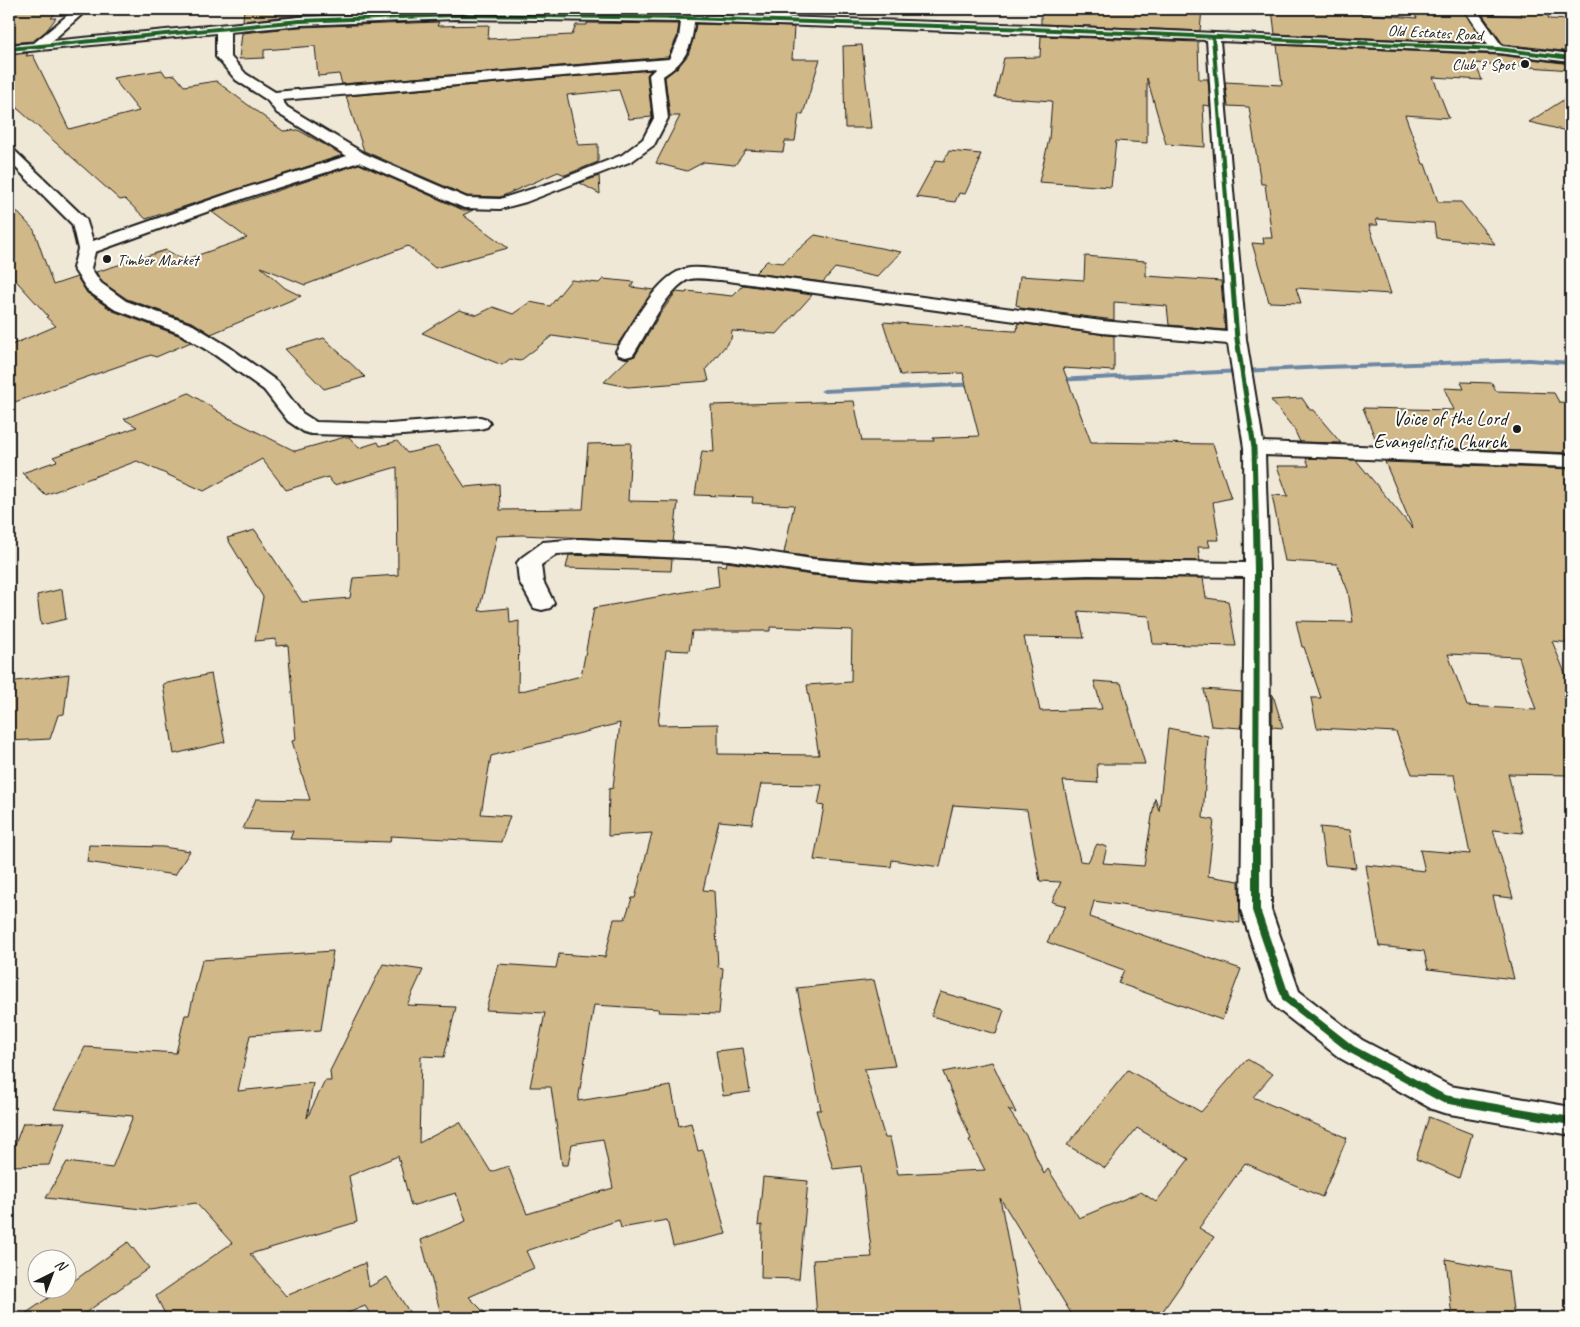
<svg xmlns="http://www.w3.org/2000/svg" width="1580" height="1327" font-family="Caveat,sans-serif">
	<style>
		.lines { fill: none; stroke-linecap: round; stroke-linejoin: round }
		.stream { fill: #6e88a4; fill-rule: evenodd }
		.building { fill: #d1b888; stroke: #1c1c1c; fill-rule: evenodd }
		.street-casing { stroke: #1c1c1c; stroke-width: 4 }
		.street { fill: #fdfcf7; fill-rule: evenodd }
		.cycleway-far3-casing { stroke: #fdfcf7; stroke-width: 5.5 }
		.cycleway-far2-casing { stroke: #fdfcf7; stroke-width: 8 }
		.cycleway-far1-casing { stroke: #fdfcf7; stroke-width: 9 }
		.cycleway-casing { stroke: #fdfcf7; stroke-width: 11 }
		.cycleway-far3 { stroke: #1b5e20; stroke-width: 4 }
		.cycleway-far2 { stroke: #1b5e20; stroke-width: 5 }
		.cycleway-far1 { stroke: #1b5e20; stroke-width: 6 }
		.cycleway { stroke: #1b5e20; stroke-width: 8 }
		.poi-dot { fill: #1c1c1c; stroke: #fdfcf7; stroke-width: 2 }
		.labels { text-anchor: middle; stroke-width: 4; stroke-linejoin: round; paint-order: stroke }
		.far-street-label { font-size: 16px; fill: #1c1c1c; stroke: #fdfcf7 }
		.far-poi-label { font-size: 16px; fill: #1c1c1c; stroke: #fdfcf7; text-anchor: end }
		.poi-label { font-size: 20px; fill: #1c1c1c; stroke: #fdfcf7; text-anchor: end }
	</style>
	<rect width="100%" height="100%" fill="#f0e8d6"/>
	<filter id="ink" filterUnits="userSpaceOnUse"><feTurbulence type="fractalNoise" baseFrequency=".02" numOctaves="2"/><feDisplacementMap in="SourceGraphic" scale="10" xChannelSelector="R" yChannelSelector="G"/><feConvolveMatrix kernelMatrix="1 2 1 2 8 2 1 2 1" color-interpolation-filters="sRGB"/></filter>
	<g filter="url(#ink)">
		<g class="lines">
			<g class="stream">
				<path d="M1529 358 1571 361V365L1529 362 1326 369 1055 382 1051 380 1055 378 1326 365Z"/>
				<path d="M978 382H981V386L824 393 820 391 824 389Z"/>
			</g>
		</g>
		<g class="building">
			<path d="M9 9H59L51 18H56L46 31 33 41 9 43Z"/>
			<path d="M244 9H444L300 15 243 21Z"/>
			<path d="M588 9H794V16L588 11Z"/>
			<path d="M1041 9H1202L1200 31 1041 24Z"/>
			<path d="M1272 9H1330L1331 11 1417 18 1412 9H1462L1484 43 1275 34Z"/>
			<path d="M1520 9H1545L1549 19 1571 20V52L1503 44 1482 14 1522 16Z"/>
			<path d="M439 22 437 26 489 25 488 39 572 35 576 25H587V23L679 24 677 37 668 57 342 84 339 74 318 76 315 46 264 50V58L239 59 242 33 300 27Z"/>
			<path d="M696 24 794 27 792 59H820L803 114H799L795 141H785L783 152 746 150 735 165 704 162 687 171 656 163 680 116H670L665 77 678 67 688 55 693 40Z"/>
			<path d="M1041 36 1198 42 1199 79H1208L1210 106 1203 105 1205 147 1166 144 1147 78V143L1116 141 1111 187 1039 182 1049 139 1052 101 995 97 1004 58 1040 57Z"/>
			<path d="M862 45 871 128H845L843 46Z"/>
			<path d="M1277 45 1498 55 1571 64V70L1475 63 1482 80 1433 77 1449 118 1405 115 1423 164H1425L1438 202H1461L1495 244 1436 238 1434 223 1376 219 1378 225H1369L1391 294 1296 288 1301 303 1269 302 1252 243 1264 244 1263 238H1272L1265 184H1261L1249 107 1228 106 1225 82 1282 85Z"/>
			<path d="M28 53 26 56 33 55 69 129 139 111 113 78 162 70 166 76 175 75 184 86 216 81 283 131 298 130 343 155 146 219 125 199 120 200 9 101V55Z"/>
			<path d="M651 70 647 75 652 117 629 119 619 90 567 95 578 145 598 144V162L565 175 558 172 500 197 467 196 364 151 346 96Z"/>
			<path d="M1571 95V132L1529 122Z"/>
			<path d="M949 151 981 154 978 161H980L965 194 959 193 955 202 916 197 936 160 944 161Z"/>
			<path d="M359 164 463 210H473L463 215 508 248 435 268 408 246 305 285 261 267 285 288 301 296 211 334 194 323 127 299 102 282 96 272 166 250 184 260 247 238 212 212Z"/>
			<path d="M599 176 600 194 580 183Z"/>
			<path d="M9 203 34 230 53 285 77 277 87 293 113 311 178 335 191 342 156 357 151 355 9 404V346L56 326 46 317 48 316 9 273Z"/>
			<path d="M815 235 901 252 877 277 835 268 823 282 755 273 767 261 783 263Z"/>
			<path d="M1085 256 1146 261V276L1221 281 1225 330 1169 325 1167 306 1114 302V320L1020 308V306L1016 305 1020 276 1084 280Z"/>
			<path d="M603 279 634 282 631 287 654 290 617 345 552 336 520 361 510 359 502 365 422 333 459 310 477 315 493 307 513 314 530 302 550 306 571 280 599 283Z"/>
			<path d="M743 285 812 295 777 334 732 331 731 339 706 369 709 381 628 387 604 382 629 358 635 356 660 314 676 292 686 293 687 291 732 296Z"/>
			<path d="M883 322 1013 331H1017L1018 323 1114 336V371L1063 368 1091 442 1213 444 1231 498 1213 502 1219 540H1208L1210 547H1198L1200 561 1088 559 913 565 812 557 784 553 794 505 752 503 753 497 695 495 702 451 714 452 711 405 854 401 862 441H934L933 438 979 436 963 373 900 375Z"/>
			<path d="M324 338 365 377 324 389 285 349Z"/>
			<path d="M1461 382 1492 383 1496 391 1554 393 1559 402 1571 403V453L1378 445 1363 408 1454 410 1444 388 1464 389Z"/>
			<path d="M189 393 230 419 229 418 295 451 345 437H349L359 448 378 442 380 446 397 441 407 453 438 446 465 487 499 484 500 510 583 509 588 444 631 443 628 501 678 502 673 542 522 535 497 536 479 611 509 608 510 623 519 621 518 692 581 676 594 608 719 586 717 565 726 566 727 562 812 575 913 583 1088 577 1203 578 1206 598 1228 601 1236 646 1153 644 1149 616 1078 611 1084 638 1024 637 1040 711 1102 709 1094 681 1121 683 1145 764H1097L1098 783 1063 781 1080 861 1088 862 1097 844 1107 847 1103 863 1144 866 1155 798 1159 811 1168 728 1208 736 1203 818 1214 820 1208 876 1239 881 1240 923 1094 901 1090 917 1241 969 1222 1020 1118 983 1124 970 1047 942 1066 906 1052 902 1061 882 1040 881 1027 810 953 805 940 867 892 860 891 867 814 860 824 806 818 805 822 785 761 784 752 824 719 821 703 890 714 891 718 967 723 968 719 1014 658 1012 659 1009 594 1005 578 1101 671 1086 679 1126 691 1123 698 1151 703 1150 726 1234 673 1246 667 1220 621 1228 619 1220 526 1251 534 1268 469 1297 490 1318H442L421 1240 466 1221 456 1193 411 1206 398 1156 349 1176 357 1222 250 1254 286 1296 365 1263 369 1287 387 1277 413 1318H373L365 1306 336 1318H167L156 1296 232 1243 196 1203 150 1210 46 1198 67 1162 112 1168 133 1116 54 1109 85 1047 176 1053 185 1015H189L202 960 333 951 321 1030 250 1035 238 1091 313 1083 307 1118 325 1081H331L330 1071 383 964 423 970 407 1005 456 1007 444 1057 421 1056 419 1143 460 1122 491 1172 508 1166 527 1214 613 1188 603 1139 572 1144 568 1165H562L551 1087H530L545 1013 486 1010 498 964 556 968 559 954 605 957 614 919H625L632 898H635L652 833 608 836 609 789 613 788 620 723 491 756 481 814 510 816 501 842 391 836 390 842 290 839 293 831 243 829 256 799 310 800 292 741 296 740 288 645 276 646V639L255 641 263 597 227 538 255 530 302 602 350 598 353 578 398 575 397 467 334 485 328 477 286 490 262 459 204 491 137 461 45 495 22 473 57 461 53 457 137 427 124 419ZM770 627 852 630 851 682 807 685 819 755 718 754V724L658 725 666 650 689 651 692 631H770Z"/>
			<path d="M1302 398 1310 410H1313L1341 443 1300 442 1294 429 1271 400Z"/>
			<path d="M1306 458 1356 460 1413 529 1385 462 1571 469V643L1552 641 1571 688V775L1508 774 1523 833 1493 830 1513 898 1493 896 1514 979 1428 969 1424 951 1379 946 1366 865 1425 871 1420 850 1470 854 1454 775 1412 774 1396 732 1317 728 1311 698H1321L1304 647H1302L1296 621 1353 622 1348 591 1337 564 1285 561 1272 495 1288 496 1277 466H1309ZM1448 654 1519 657 1536 710 1467 706Z"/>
			<path d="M569 555 672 559 671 571 566 568Z"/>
			<path d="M62 589 66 619 41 625 37 595Z"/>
			<path d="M69 674 64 714 58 715 50 739 9 741V682Z"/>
			<path d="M211 674 225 742 174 754 163 684Z"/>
			<path d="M1204 689 1242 692 1241 728 1211 726Z"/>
			<path d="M1272 694 1273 695 1283 728 1272 727Z"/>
			<path d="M1320 827 1350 830 1356 868 1325 865Z"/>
			<path d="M89 845 163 847 190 851 175 875 87 862Z"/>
			<path d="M874 980 895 1066 864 1069 885 1138H890L898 1174 985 1170 969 1140 971 1139 943 1072 992 1062 1016 1113 1008 1109 1027 1137 1044 1174 1048 1169 1079 1218 1141 1192 1156 1202 1189 1159 1137 1128 1105 1168 1067 1145 1128 1070 1201 1112 1247 1059 1273 1074 1253 1097 1347 1138 1322 1197 1245 1163 1199 1228 1214 1237 1158 1318H1074L1000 1198 1022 1316 993 1318H817L813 1260 872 1257 861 1166 833 1169 816 1110H821L797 988Z"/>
			<path d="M940 992 1004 1010 996 1034 931 1016Z"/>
			<path d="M743 1048 750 1092 723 1096 716 1051Z"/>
			<path d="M1429 1117 1472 1134 1459 1178 1416 1159Z"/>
			<path d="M65 1122 49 1165 9 1166V1161L23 1123Z"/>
			<path d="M763 1177 808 1181 799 1279 761 1278 762 1225 758 1226Z"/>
			<path d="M128 1242 149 1268 78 1318H19L60 1290H68V1285Z"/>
			<path d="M1446 1259 1508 1271 1514 1318H1452Z"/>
		</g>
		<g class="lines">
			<defs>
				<path id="street" d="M75 9H88L52 41 300 17 455 11 688 14 1030 25 1488 45 1464 9H1476L1502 46 1571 54V62L1498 53 1220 41 1246 339 1263 442 1571 455V467L1265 455 1269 570 1271 910 1299 991 1362 1040 1450 1086 1571 1107V1135L1444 1113 1432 1109 1340 1058 1275 1007 1270 998 1241 910 1245 577 1088 575 913 581 812 573 729 560 579 553 557 554 541 565 543 581 554 603 550 608 542 610 534 608 519 581 517 563 521 558 543 542 579 539 729 546 812 559 913 567 1088 561 1245 563 1244 448 1228 344 1102 333 721 280C712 280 699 277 690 279 668 286 646 336 633 355L626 357 619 355 616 351C632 327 658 271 690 268 700 267 711 269 721 270L1102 321 1227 332 1207 40 694 22C692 48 685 62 663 76L668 118 654 145 632 161 526 202 500 209 464 208 359 162 248 197 95 252 91 268 101 283 126 301 193 325 229 347 278 382 302 413 316 422 390 424 480 417 487 419 490 423 487 427 480 429 390 436 311 434 304 432 288 421 264 390 215 355 179 333 114 309 88 291 73 268 78 249 72 224 9 161V148L14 150 86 219 93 241 236 191 347 156 277 113 267 100 236 80 216 57V33L9 53V45L34 43ZM455 19 681 22 679 38 669 59 395 81 275 92 246 74 230 56V32L300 25ZM656 68 649 75 654 118 643 139 622 155 551 183 500 199 467 198 365 154 287 107 282 100Z"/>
			</defs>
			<use href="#street" class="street-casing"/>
			<use href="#street" class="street"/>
			<defs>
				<g id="cycleway-far3">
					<path d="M1213 37 1227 210"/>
					<path d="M9 49 300 21 455 15 688 18 1030 29 1498 49 1571 58"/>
				</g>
				<path id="cycleway-far2" d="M1227 209 1237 339 1254 448 1255 486"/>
				<path id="cycleway-far1" d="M1255 484 1257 570 1256 849"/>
				<path id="cycleway" d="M1256 848V910L1286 998 1351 1049 1444 1099 1571 1121"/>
			</defs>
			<use href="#cycleway-far3" class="cycleway-far3-casing"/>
			<use href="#cycleway-far2" class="cycleway-far2-casing"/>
			<use href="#cycleway-far1" class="cycleway-far1-casing"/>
			<use href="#cycleway" class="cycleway-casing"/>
			<use href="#cycleway-far3" class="cycleway-far3"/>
			<use href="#cycleway-far2" class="cycleway-far2"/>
			<use href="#cycleway-far1" class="cycleway-far1"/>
			<use href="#cycleway" class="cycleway"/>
		</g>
	</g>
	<g class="poi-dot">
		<circle cx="1525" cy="64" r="5"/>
		<circle cx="107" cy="259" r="5"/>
		<circle cx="1517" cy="429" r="5"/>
	</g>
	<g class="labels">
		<g class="far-street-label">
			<text transform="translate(1435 32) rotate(3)" y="6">Old Estates Road</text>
		</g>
		<g class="far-poi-label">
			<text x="1515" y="70">Club 7 Spot</text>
			<text x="117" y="265" text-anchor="start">Timber Market</text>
		</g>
		<g class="poi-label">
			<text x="1507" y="425">Voice of the Lord<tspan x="1507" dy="23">Evangelistic Church</tspan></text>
		</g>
	</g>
	<rect width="1580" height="1327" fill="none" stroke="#fdfcf7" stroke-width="30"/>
	<rect x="15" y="15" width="1550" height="1297" fill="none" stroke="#1c1c1c" stroke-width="2" filter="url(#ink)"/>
	<g transform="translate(52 1274) rotate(42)"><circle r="24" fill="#fdfcf7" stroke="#a3a29f"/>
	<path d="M0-4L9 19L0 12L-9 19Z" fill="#1c1c1c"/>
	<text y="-8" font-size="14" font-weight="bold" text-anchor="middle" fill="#1c1c1c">N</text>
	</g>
</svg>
